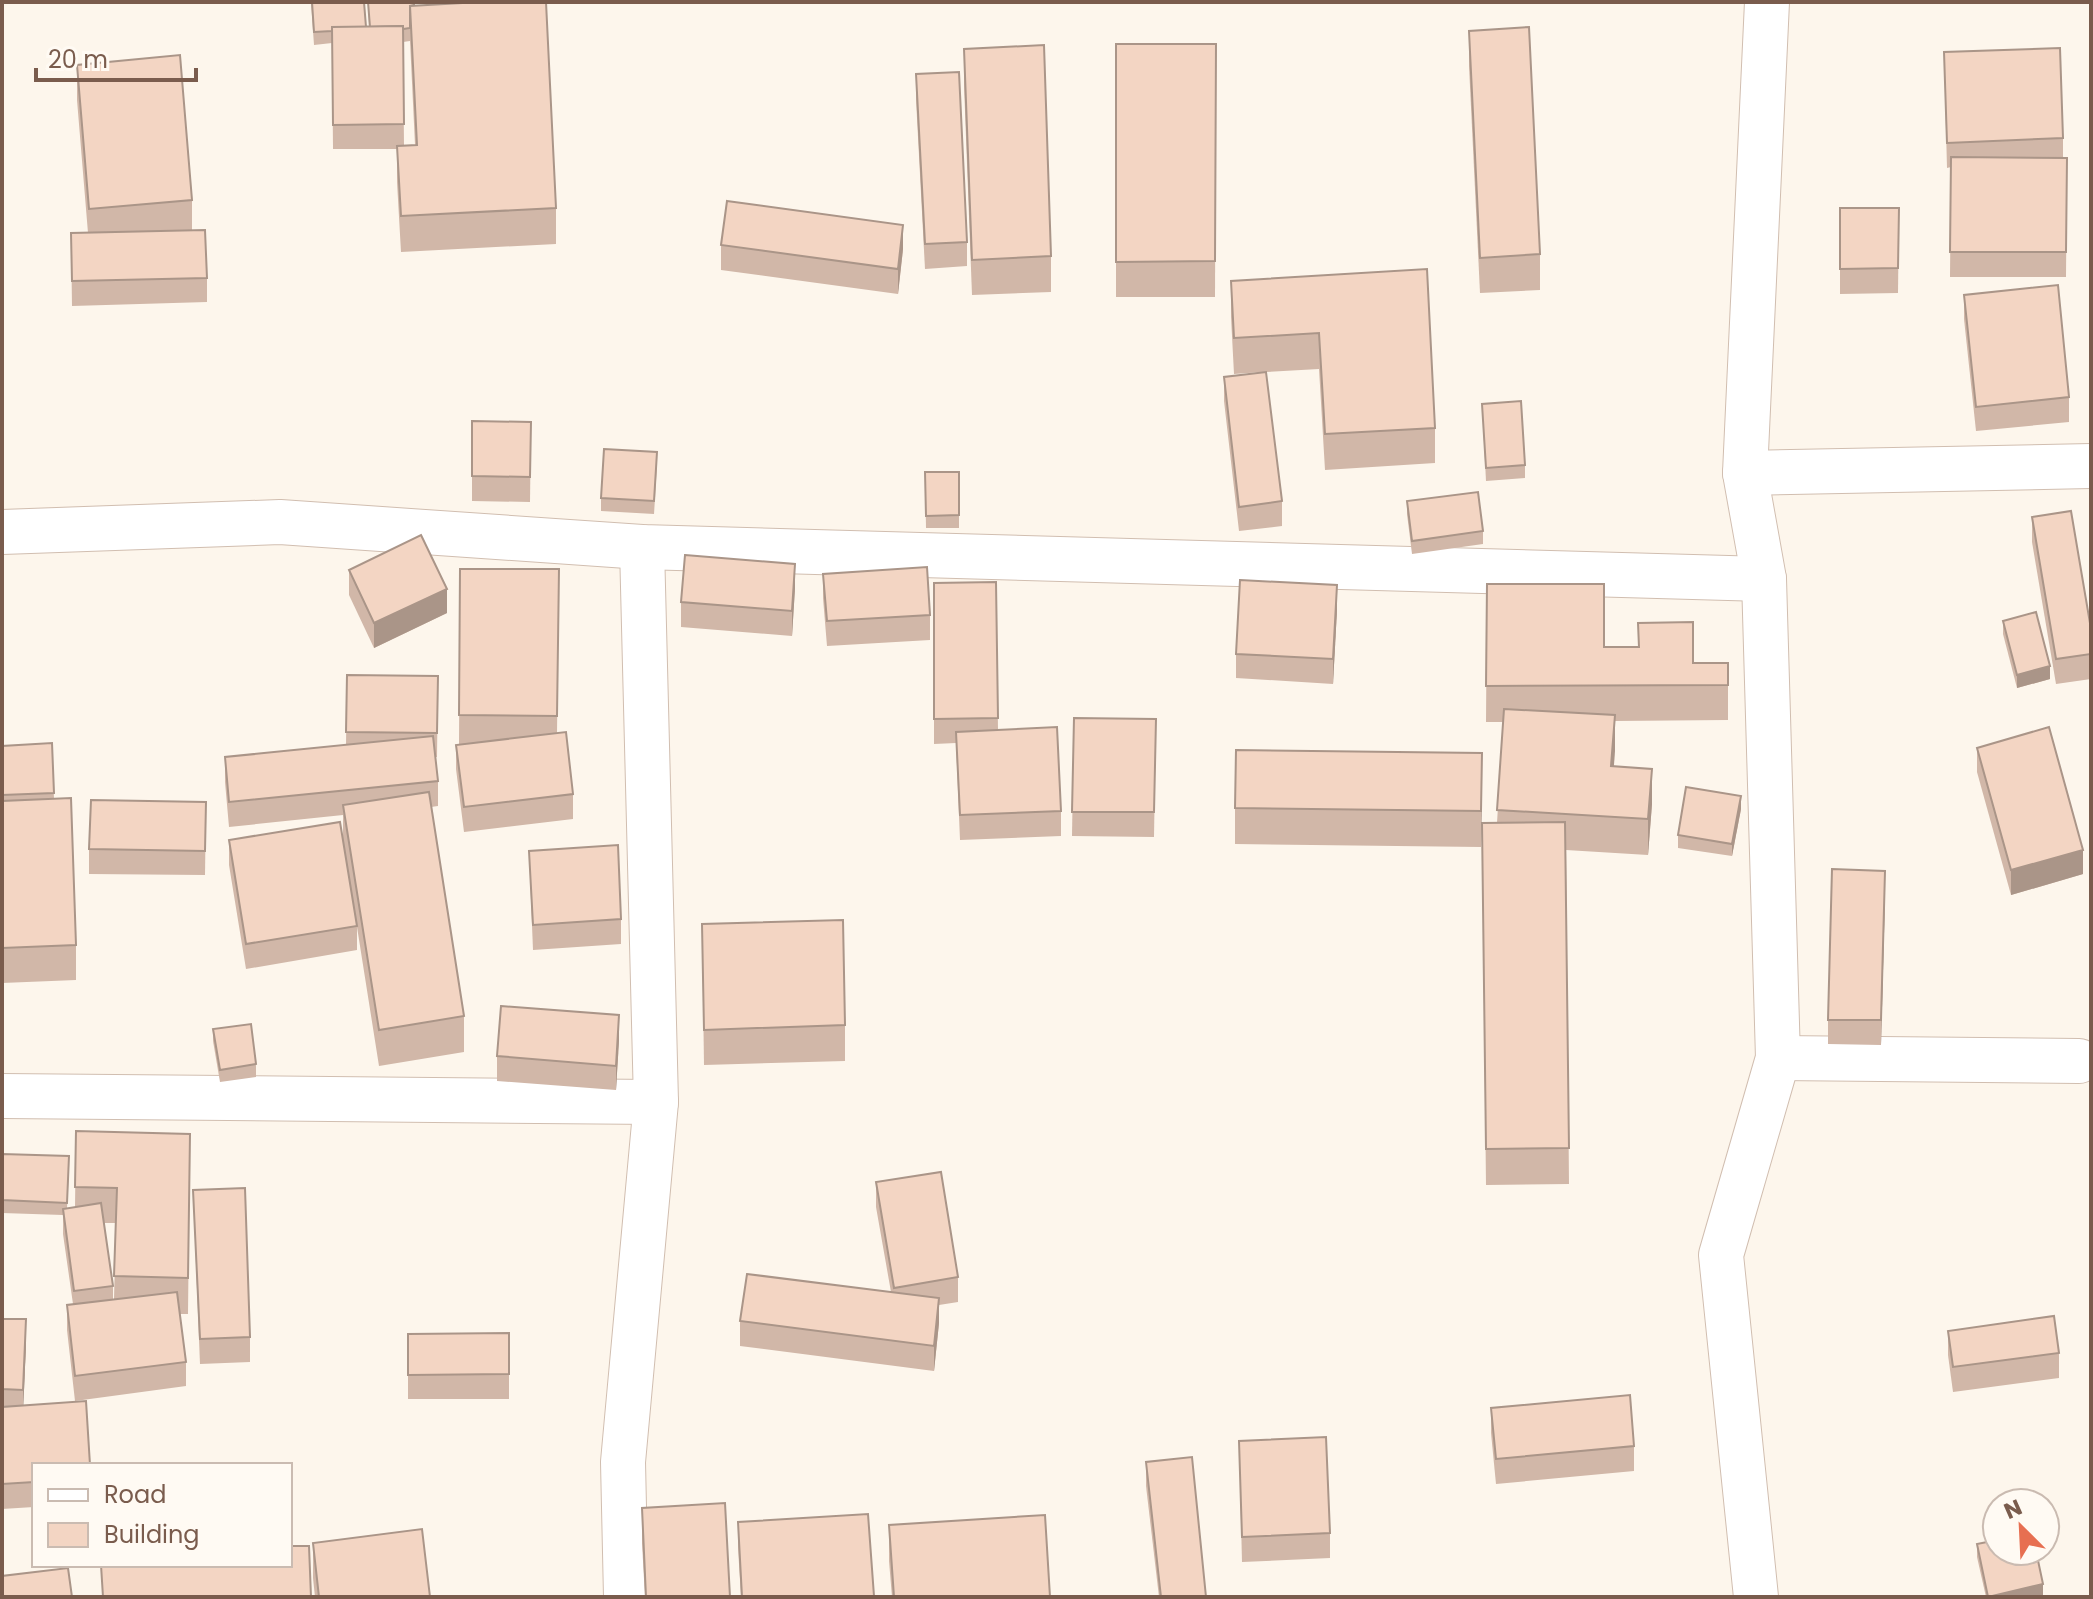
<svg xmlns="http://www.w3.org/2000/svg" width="2093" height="1599" font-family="Poppins,sans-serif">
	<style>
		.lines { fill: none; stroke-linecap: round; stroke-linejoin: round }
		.minor-casing { stroke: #d1beb0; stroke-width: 46 }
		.minor { stroke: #fff; stroke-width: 44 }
		.wall { fill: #d1b7a8; fill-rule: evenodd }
		.shaded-wall { fill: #aa9588 }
		.building { fill: #f3d5c3; stroke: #aa9588; stroke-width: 2 }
	</style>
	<rect width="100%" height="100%" fill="#fdf6ec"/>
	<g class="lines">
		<defs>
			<g id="minor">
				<path d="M1745 473 2091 466"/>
				<path d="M2 532 280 522 642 547 1764 579"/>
				<path d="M1778 1058 2079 1061"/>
				<path d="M2 1096 656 1102"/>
				<path d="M626 1597 623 1462 656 1102 642 547"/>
				<path d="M1756 1597 1721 1255 1778 1058 1764 579 1745 473 1767 2"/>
			</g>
		</defs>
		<use href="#minor" class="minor-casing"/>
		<use href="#minor" class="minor"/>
	</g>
	<g class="wall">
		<path d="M311 2 366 27H369L368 2H414V5L556 208V244L401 252 397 182V149H333L332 43 314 45ZM410 41 415 145 404 146 403 42Z"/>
		<path d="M1469 31 1540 254V290L1480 293 1469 66Z"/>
		<path d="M1116 44H1216L1215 297H1116Z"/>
		<path d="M964 49 1051 256V292L972 295 964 85Z"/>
		<path d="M1944 52 2063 138V158H2067L2066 277H1950L1951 167 1947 168Z"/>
		<path d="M77 65 192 200V230L207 278V302L72 306 71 233H88L77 100Z"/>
		<path d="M916 74 967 242V266L925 269 916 99Z"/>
		<path d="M1840 208H1899L1898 293 1840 294Z"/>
		<path d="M721 245 903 249 898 294 721 270Z"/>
		<path d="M1427 269 1435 428V463L1325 470 1319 369 1266 372 1282 501V526L1239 531 1224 401V377L1262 372 1234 374 1231 317V281Z"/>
		<path d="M1964 295 2069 397V422L1976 431 1964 319Z"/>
		<path d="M1482 404 1525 465V478L1486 481Z"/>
		<path d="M472 421 531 422 530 502 472 501Z"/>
		<path d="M657 465 654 514 601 511V498Z"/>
		<path d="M925 472H959V528H926Z"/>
		<path d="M1407 501 1483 531V544L1412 554 1407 514Z"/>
		<path d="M2032 517 2091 629V679L2056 684 2032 542Z"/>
		<path d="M460 569H559L557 733 573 794V819L464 832 456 769V745L459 744Z"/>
		<path d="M349 570 447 613 374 648 349 595Z"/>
		<path d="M823 574 930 615V640L827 646 823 598Z"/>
		<path d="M996 582 998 730 1061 811V836L960 840 956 743 934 744V583Z"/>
		<path d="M1487 584 1604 647H1638V623L1693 663H1728V720L1615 721 1614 767 1652 804 1648 855 1566 850 1569 1184 1486 1185 1482 823H1497L1503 722H1486Z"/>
		<path d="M795 588 792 636 681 627V602Z"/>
		<path d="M1337 610 1333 684 1236 678V654Z"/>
		<path d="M2003 621 2050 679 2017 688 2003 634Z"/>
		<path d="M347 675 438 676 437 757H435L438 781V806L431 807 464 1016V1052L379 1066 357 927V950L246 969 229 865V840L343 841V815L229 827 225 782V757L346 745Z"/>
		<path d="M1074 718 1156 719 1154 837 1072 836Z"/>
		<path d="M52 743 54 799 76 945V980L2 983V746Z"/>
		<path d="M1977 748 2083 874 2011 895 1977 772Z"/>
		<path d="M1482 789 1481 847 1235 844V808Z"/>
		<path d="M206 802 205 875 89 874V849Z"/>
		<path d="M1741 809 1732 856 1678 848V835Z"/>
		<path d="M529 851 621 919V944L533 950Z"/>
		<path d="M1885 896 1881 1045 1828 1044V1020Z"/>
		<path d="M702 924 845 1025V1061L704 1065Z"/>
		<path d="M213 1029 256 1064V1077L220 1082 213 1041Z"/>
		<path d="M619 1040 616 1090 497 1081V1056Z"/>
		<path d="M76 1131 190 1134 188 1314H180L186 1362V1386L75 1401 67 1330V1305L73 1304 63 1234V1215L2 1213V1154L69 1169 67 1208 75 1207ZM104 1223H116L114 1299 113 1300V1286Z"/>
		<path d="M876 1182 958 1277V1302L939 1305V1323L934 1371 740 1346V1321L891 1292 876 1207Z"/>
		<path d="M193 1190 250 1337V1362L200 1364Z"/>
		<path d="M2 1319 26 1344 23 1405 34 1465V1507L2 1509Z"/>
		<path d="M1948 1331 2059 1353V1378L1953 1392 1948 1355Z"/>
		<path d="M509 1333V1399H408V1334Z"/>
		<path d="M1491 1408 1634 1446V1471L1496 1484 1491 1433Z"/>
		<path d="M1239 1441 1330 1533V1558L1242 1562Z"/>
		<path d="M1146 1462 1206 1597H1159L1146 1486Z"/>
		<path d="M642 1508 730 1597H645L642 1543Z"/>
		<path d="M868 1514 874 1597H741L738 1547V1522Z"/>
		<path d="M889 1525 1050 1597H892L889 1561Z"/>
		<path d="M313 1543 430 1597H315L313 1578Z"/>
		<path d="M1977 1544 2043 1597H1986L1977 1557Z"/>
	</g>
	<g class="shaded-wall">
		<path d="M903 225V249L898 294V269Z"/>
		<path d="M795 564V588L792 636V611Z"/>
		<path d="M1337 585V610L1333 684V659Z"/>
		<path d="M447 589V613L374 648V623Z"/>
		<path d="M2050 666V679L2017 688V675Z"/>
		<path d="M1615 715V751L1611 802V766Z"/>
		<path d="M1482 753V789L1481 847V811Z"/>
		<path d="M1652 769V804L1648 855V819Z"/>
		<path d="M1741 796V809L1732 856V844Z"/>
		<path d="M2083 850V874L2011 895V870Z"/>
		<path d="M1885 871V896L1881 1045V1020Z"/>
		<path d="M619 1015V1040L616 1090V1066Z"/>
		<path d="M939 1298V1323L934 1371V1346Z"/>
		<path d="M26 1319V1344L23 1414V1390Z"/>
		<path d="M2043 1584V1597H1988Z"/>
	</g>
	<g class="building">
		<path d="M312 2H364L366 27H332V31L314 32Z"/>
		<path d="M368 2H414V5L410 6V28L403 29V26L370 27Z"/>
		<path d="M480 2H546L556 208 401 216 397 146 417 145 410 6Z"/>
		<path d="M403 26 404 124 333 125 332 27Z"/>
		<path d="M1529 27 1540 254 1480 258 1469 31Z"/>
		<path d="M1116 44H1216L1215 261 1116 262Z"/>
		<path d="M1044 45 1051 256 972 260 964 49Z"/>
		<path d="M2060 48 2063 138 1947 143 1944 52Z"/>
		<path d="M180 55 192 200 89 209 77 65Z"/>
		<path d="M959 72 967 242 925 244 916 74Z"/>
		<path d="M1951 157 2067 158 2066 252H1950Z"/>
		<path d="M727 201 903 225 898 269 721 245Z"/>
		<path d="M1840 208H1899L1898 268 1840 269Z"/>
		<path d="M205 230 207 278 72 281 71 233Z"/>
		<path d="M1427 269 1435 428 1325 434 1319 333 1234 338 1231 281Z"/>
		<path d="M2058 285 2069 397 1976 407 1964 295Z"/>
		<path d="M1266 372 1282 501 1239 507 1224 377Z"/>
		<path d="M1521 401 1525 465 1486 468 1482 404Z"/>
		<path d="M472 421 531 422 530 477 472 476Z"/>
		<path d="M604 449 657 452 654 501 601 498Z"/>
		<path d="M925 472H959V515L926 516Z"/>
		<path d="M1478 492 1483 531 1412 541 1407 501Z"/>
		<path d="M2071 511 2091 629V654L2056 659 2032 517Z"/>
		<path d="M421 535 447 589 374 623 349 570Z"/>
		<path d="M685 555 795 564 792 611 681 602Z"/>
		<path d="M927 567 930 615 827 621 823 574Z"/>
		<path d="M460 569H559L557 716 459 715Z"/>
		<path d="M1240 580 1337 585 1333 659 1236 654Z"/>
		<path d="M996 582 998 718 934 719V583Z"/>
		<path d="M1487 584H1604V647H1639L1638 623 1693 622V663H1728V685L1486 686Z"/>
		<path d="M2036 612 2050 666 2017 675 2003 621Z"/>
		<path d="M347 675 438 676 437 733 346 732Z"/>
		<path d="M1504 709 1615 715 1611 766 1652 769 1648 819 1497 810Z"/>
		<path d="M1074 718 1156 719 1154 812H1072Z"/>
		<path d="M1057 727 1061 811 960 815 956 732Z"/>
		<path d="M2049 727 2083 850 2011 870 1977 748Z"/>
		<path d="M566 732 573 794 464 807 456 745Z"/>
		<path d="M433 736 438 781 229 802 225 757Z"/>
		<path d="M52 743 54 793 2 795V746Z"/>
		<path d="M1236 750 1482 753 1481 811 1235 808Z"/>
		<path d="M1686 787 1741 796 1732 844 1678 835Z"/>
		<path d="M429 792 464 1016 379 1030 343 805Z"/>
		<path d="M71 798 76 945 2 948V801Z"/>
		<path d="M91 800 206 802 205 851 89 849Z"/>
		<path d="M340 822 357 926 246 944 229 840Z"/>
		<path d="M1565 822 1569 1148 1486 1149 1482 823Z"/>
		<path d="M618 845 621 919 533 925 529 851Z"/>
		<path d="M1832 869 1885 871 1881 1020H1828Z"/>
		<path d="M843 920 845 1025 704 1030 702 924Z"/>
		<path d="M501 1006 619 1015 616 1066 497 1056Z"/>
		<path d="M251 1024 256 1064 220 1070 213 1029Z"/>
		<path d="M76 1131 190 1134 188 1278 114 1276 117 1188 75 1187Z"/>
		<path d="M2 1154 69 1156 67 1203 2 1200Z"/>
		<path d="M941 1172 958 1277 894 1288 876 1182Z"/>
		<path d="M245 1188 250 1337 200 1339 193 1190Z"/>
		<path d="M101 1203 113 1286 74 1291 63 1209Z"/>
		<path d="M747 1274 939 1298 934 1346 740 1321Z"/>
		<path d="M177 1292 186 1362 75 1376 67 1305Z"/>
		<path d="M2054 1316 2059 1353 1953 1367 1948 1331Z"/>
		<path d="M2 1319H26L23 1390 2 1389Z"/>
		<path d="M509 1333V1374L408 1375V1334Z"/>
		<path d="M1630 1395 1634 1446 1496 1459 1491 1408Z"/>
		<path d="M86 1401 90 1465H34V1482L2 1484V1407Z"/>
		<path d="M1326 1437 1330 1533 1242 1537 1239 1441Z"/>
		<path d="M1192 1457 1206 1597H1161L1146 1462Z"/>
		<path d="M725 1503 730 1597H646L642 1508Z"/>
		<path d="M868 1514 874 1596 853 1597H742L738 1522Z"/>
		<path d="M1045 1515 1050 1597H894L889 1525Z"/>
		<path d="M422 1529 430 1597H319L313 1543Z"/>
		<path d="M1997 1540V1551H2036L2043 1584 1988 1597 1977 1544Z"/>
		<path d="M290 1546H309L311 1597H103L101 1565H290Z"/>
		<path d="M68 1568 72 1597H2V1576Z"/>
	</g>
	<rect width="2093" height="1599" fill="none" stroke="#7a5c4d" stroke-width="8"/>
	<rect x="32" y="1463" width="260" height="104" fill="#fffaf3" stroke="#cabbb1" stroke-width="2"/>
	<rect x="48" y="1489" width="40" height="12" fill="#ffffff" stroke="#cabbb1" stroke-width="2"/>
	<text x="104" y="1503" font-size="24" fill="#7a5c4d">Road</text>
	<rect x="48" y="1523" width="40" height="24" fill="#f3d5c3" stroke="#cabbb1" stroke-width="2"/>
	<text x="104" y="1543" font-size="24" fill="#7a5c4d">Building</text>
	<g transform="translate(2021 1527) rotate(336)"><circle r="38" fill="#fffaf3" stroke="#cabbb1" stroke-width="2"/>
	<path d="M0-6L14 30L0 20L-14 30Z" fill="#e76f51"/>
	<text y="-12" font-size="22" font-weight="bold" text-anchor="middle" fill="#7a5c4d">N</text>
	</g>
	<path d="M36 68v12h160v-12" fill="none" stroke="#7a5c4d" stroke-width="4"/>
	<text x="48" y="68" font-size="24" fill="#7a5c4d" stroke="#fffaf3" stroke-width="6" paint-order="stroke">20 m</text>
</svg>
